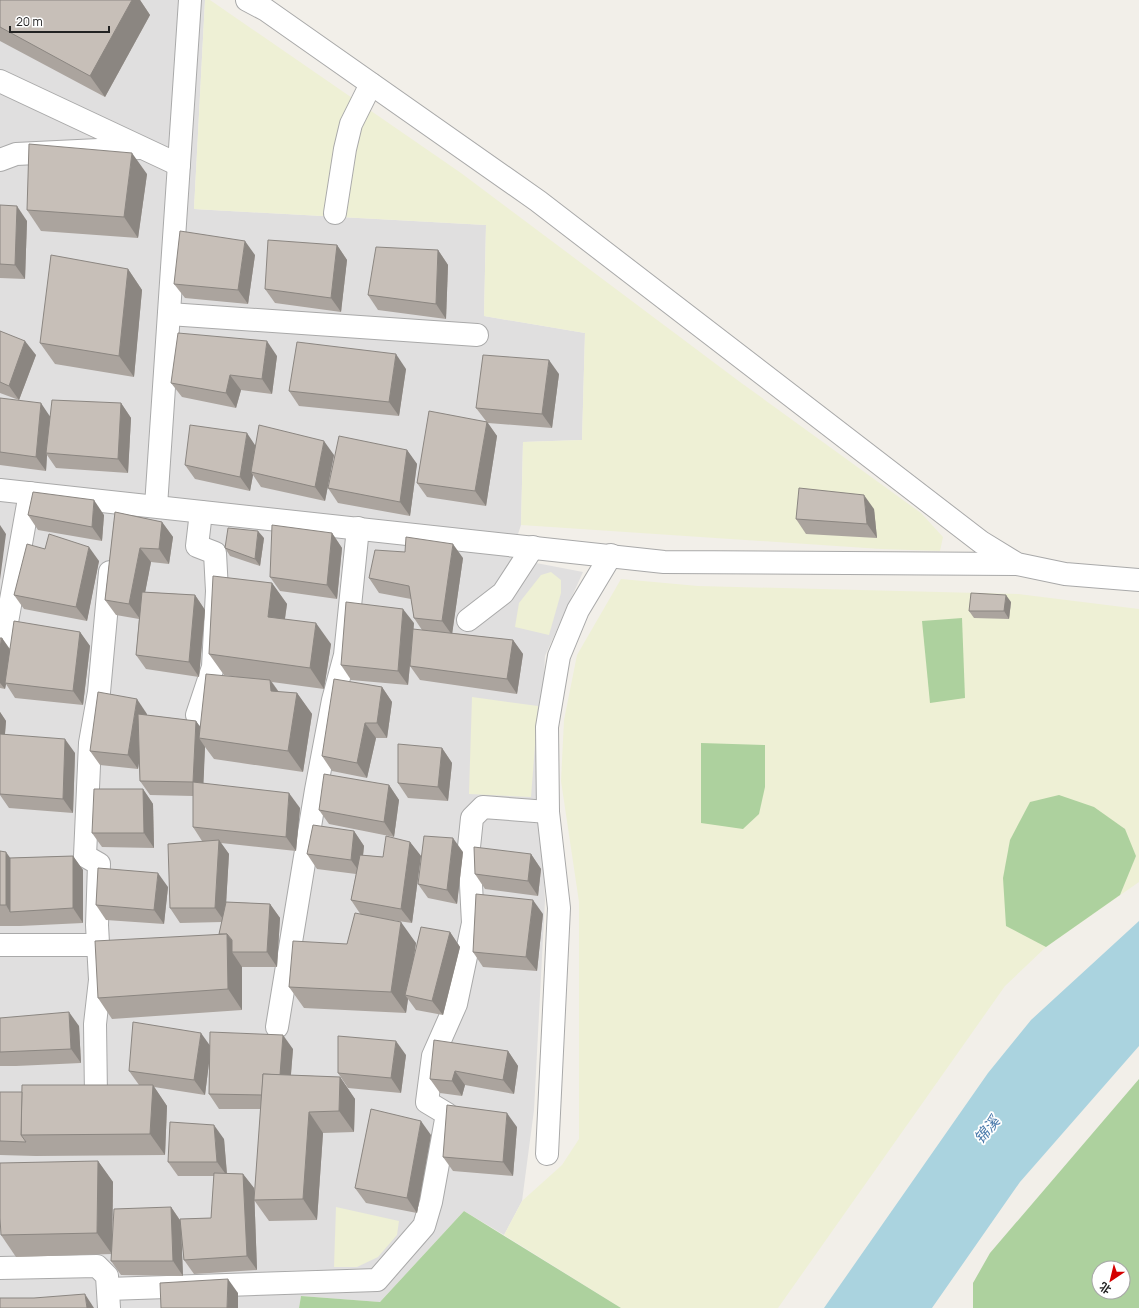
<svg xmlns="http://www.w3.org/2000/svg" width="1139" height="1308" font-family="Manrope,'Noto Sans SC',sans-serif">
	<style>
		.residential { fill: #e0dfdf }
		.farmland { fill: #eef0d5 }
		.forest { fill: #add19e; fill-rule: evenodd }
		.water { fill: #aad3df }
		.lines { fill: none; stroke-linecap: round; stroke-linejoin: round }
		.minor-casing { stroke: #a9a9a9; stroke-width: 24 }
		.minor { stroke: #fff; stroke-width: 22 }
		.wall { fill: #aba49e }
		.shaded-wall { fill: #8b8681 }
		.building { fill: #c7bfb8; stroke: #8b8681 }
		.labels { text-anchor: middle; stroke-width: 3.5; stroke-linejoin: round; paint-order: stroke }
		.water-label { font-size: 15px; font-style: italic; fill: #4a7aab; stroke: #fff }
	</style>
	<rect width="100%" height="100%" fill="#f2efe9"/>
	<path class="residential" d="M0 0H205L194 209 486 225 484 316 585 333 582 440 523 442 521 525 510 558 583 572 545 656 539 788 545 900 534 1110 522 1201 504 1235 464 1211 380 1302 301 1296 299 1308H0Z"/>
	<g class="farmland">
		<path d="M205 0H210L461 173 740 382 921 513 943 537 940 551 881 549 521 525 523 442 582 440 585 333 484 316 486 225 194 209Z"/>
		<path d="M551 572 561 580V593L549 635 515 627 519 603 541 575Z"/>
		<path d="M621 579 698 586 1018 594 1139 609V882L1046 947 1005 986 778 1308H621L504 1235 522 1201 562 1165 579 1139V902L561 781 564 720 577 655Z"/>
		<path d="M472 697 538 706 531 797 469 794Z"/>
		<path d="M336 1207 399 1221 397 1235 378 1257 357 1267H334Z"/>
	</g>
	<g class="forest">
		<path d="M962 618 965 698 930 703 922 621Z"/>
		<path d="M701 743 765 745V787L759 814 743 829 701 823Z"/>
		<path d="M1059 795 1094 807 1125 829 1136 856 1120 895 1046 947 1006 926 1003 878 1010 840 1030 802Z"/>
		<path d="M1139 1079V1308H973V1283L990 1253ZM1099 1268H1123V1292H1099Z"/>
		<path d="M464 1211 621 1308H299L301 1296 380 1302Z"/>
	</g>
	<path class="water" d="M1139 921V1046L1020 1182 932 1308H824L988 1073 1031 1020Z"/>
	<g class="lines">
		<defs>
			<g id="minor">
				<path d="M247 0 266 10 538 201 981 542 1017 564 1065 574 1139 580"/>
				<path d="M0 81 179 165"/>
				<path d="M0 160 16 154 140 148"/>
				<path d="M335 213 345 149 351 124 371 84"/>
				<path d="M169 314 477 335"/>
				<path d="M0 490 664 562 1016 564"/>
				<path d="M156 506 190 0"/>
				<path d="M468 620 503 593 533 547"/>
				<path d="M4 639 30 493"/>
				<path d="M197 715 213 667 217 591 215 553 197 546 201 512"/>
				<path d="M0 945H98"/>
				<path d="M277 1027 316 790 333 700 345 655 358 528"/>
				<path d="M96 1096 95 1024 100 980 97 925 99 864 85 856 90 743 99 692 110 572"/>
				<path d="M547 1154 559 908 548 812 547 727 559 656 578 610 611 555"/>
				<path d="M0 1268 97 1266 107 1276 109 1308"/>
				<path d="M108 1289 377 1280 424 1226 431 1202 447 1114 427 1102 433 1056 456 1004 473 923 469 847 472 818 483 807 548 812"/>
			</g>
		</defs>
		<use href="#minor" class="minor-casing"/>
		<use href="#minor" class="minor"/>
	</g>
	<g class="wall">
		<path d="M0 0H140L150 15 105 97 0 41Z"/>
		<path d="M147 174 138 238 41 231 27 210Z"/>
		<path d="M0 205 27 221 25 279 0 278Z"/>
		<path d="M337 245 347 260 341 312 275 303 265 289Z"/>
		<path d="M438 250 448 265 446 319 378 310 368 295Z"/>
		<path d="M255 255 248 304 185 298 174 284Z"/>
		<path d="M128 269 142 290 134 377 55 364 40 343Z"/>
		<path d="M0 331 36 355 19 400 0 393Z"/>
		<path d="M277 356 272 394 241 390 236 408 182 397 171 383Z"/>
		<path d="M406 369 399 416 299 406 289 391Z"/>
		<path d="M559 374 552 428 488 423 497 436 486 506 427 497 417 483 486 421 476 408Z"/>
		<path d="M0 398 50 416 121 403 131 418 128 473 56 468 47 455 46 471 0 465Z"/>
		<path d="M256 445 334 455 325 501 261 487 253 475 250 491 195 479 185 465Z"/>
		<path d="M407 450 417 464 410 516 338 503 328 488Z"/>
		<path d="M874 509 877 538 806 534 796 519Z"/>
		<path d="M115 512 162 522 173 537 169 564 151 562 145 592 195 595 205 610 199 677 146 669 136 655 139 619 116 615 105 600Z"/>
		<path d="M28 515H104L102 541 38 530Z"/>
		<path d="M332 533 342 548 337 599 280 591 270 577Z"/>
		<path d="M264 538 260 566 230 556 225 548Z"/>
		<path d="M45 549 99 561 87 621 24 609 14 595Z"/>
		<path d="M463 558 452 633 513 640 523 654 517 694 420 680 410 666 422 630 414 618 411 599 379 593 369 578Z"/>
		<path d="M272 583 287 604 285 619 331 644 324 689 272 682 279 692 297 693 312 714 303 772 214 759 205 747 203 783 300 808 296 851 221 843 229 854 226 902 270 904 280 918 277 967H242V1010L112 1019 98 998 219 934 222 922 180 923 170 908 202 841 193 827V796L150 795 140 781 139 762 138 769 100 765 90 751 147 714V715L196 721 200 727 237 677 224 675 209 654Z"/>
		<path d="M1011 602 1009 619 974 618 969 611Z"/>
		<path d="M414 623 408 685 351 680 341 665Z"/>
		<path d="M80 632 90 646 83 705 15 698 6 684 5 689 0 688V638H2L10 649Z"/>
		<path d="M382 687 392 702 387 738H376L367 778 332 771 322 756Z"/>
		<path d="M0 712 6 721 5 734 75 753 73 813 9 808 0 795V796Z"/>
		<path d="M442 748 452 763 448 801 408 798 398 783Z"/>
		<path d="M389 785 399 800 394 837 329 824 319 810Z"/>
		<path d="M143 789 153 804 154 848 102 847 92 833Z"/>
		<path d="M354 831 364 846 363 855 383 857 410 842 421 856 412 923 377 918 416 943 413 962 450 932 460 947 443 1015 416 1010 408 999 406 1013 304 1008 289 987 347 944 361 915 351 900 356 874 317 869 307 854Z"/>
		<path d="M0 851 10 858 73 856 83 870V923L20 926H0Z"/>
		<path d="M463 852 457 904 428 898 418 884Z"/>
		<path d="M531 854 541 869 538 896 485 889 475 874Z"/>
		<path d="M168 887 164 924 106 920 96 905Z"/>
		<path d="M543 914 537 971 483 967 473 952Z"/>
		<path d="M0 1018 79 1026 81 1063 16 1066H0Z"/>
		<path d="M209 1045 293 1049 291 1075 340 1077 355 1099 354 1132 323 1133 317 1220 269 1221 254 1200 261 1109H219L209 1094V1062L205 1095 154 1087 167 1106 165 1155 36 1156 0 1155V1092H22L139 1085 129 1071Z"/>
		<path d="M508 1051 518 1066 514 1094 465 1085 462 1096 440 1093 430 1079Z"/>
		<path d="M406 1055 401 1093 348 1088 338 1073Z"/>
		<path d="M517 1127 513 1176 453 1171 443 1157Z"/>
		<path d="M431 1135 417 1213 366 1203 355 1188Z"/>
		<path d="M224 1139 227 1173 243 1174 254 1188 257 1270 194 1274 184 1260 181 1236 183 1276 121 1275 111 1261 171 1207 180 1220 211 1218 214 1176H178L168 1162Z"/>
		<path d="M98 1161 113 1182 112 1254 16 1257 1 1235Z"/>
	</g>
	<g class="shaded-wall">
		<path d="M132 0H140L150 15 105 97 90 76Z"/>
		<path d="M132 153 147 174 138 238 124 217Z"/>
		<path d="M17 206 27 221 25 279 15 265Z"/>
		<path d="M245 241 255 255 248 304 238 290Z"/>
		<path d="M337 245 347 260 341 312 331 298Z"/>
		<path d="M438 250 448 265 446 319 436 304Z"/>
		<path d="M128 269 142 290 134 377 119 356Z"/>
		<path d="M25 341 36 355 19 400 9 386Z"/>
		<path d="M267 341 277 356 272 394 262 379Z"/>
		<path d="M396 354 406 369 399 416 389 402Z"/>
		<path d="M549 360 559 374 552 428 542 414Z"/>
		<path d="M230 375 241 390 236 408 226 393Z"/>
		<path d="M41 403 51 418 46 453 47 455 46 471 36 457Z"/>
		<path d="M121 403 131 418 128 473 118 459Z"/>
		<path d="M487 422 497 436 486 506 475 491Z"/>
		<path d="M247 433 257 448 251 472 253 475 250 491 240 477Z"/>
		<path d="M324 441 334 455 325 501 315 487Z"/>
		<path d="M407 450 417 464 410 516 400 502Z"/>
		<path d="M864 495 874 509 877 538 867 524Z"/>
		<path d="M94 500 104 515 102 541 92 527Z"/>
		<path d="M162 522 173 537 169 564 159 549Z"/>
		<path d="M0 525 6 534 0 580Z"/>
		<path d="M258 531 264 538 260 566 255 559Z"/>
		<path d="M332 533 342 548 337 599 327 585Z"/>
		<path d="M453 544 463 558 452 635 442 621Z"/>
		<path d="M89 547 99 561 87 621 76 607Z"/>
		<path d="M140 548 151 562 140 619 129 604Z"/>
		<path d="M272 583 287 604 282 638 268 617Z"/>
		<path d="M195 595 205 610 199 677 189 662Z"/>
		<path d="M1006 595 1011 602 1009 619 1004 611Z"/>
		<path d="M403 609 414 623 408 685 398 671Z"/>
		<path d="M316 623 331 644 324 689 310 668Z"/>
		<path d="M80 632 90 646 83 705 73 691Z"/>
		<path d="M2 638 12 653 5 683 6 684 5 689 0 683V647Z"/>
		<path d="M513 640 523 654 517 694 507 679Z"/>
		<path d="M270 680 285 701 271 691Z"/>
		<path d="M382 687 392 702 387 738 377 723Z"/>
		<path d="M297 693 312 714 303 772 288 751Z"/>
		<path d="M137 699 147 714 138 769 128 755Z"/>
		<path d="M0 712 6 721 0 794Z"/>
		<path d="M196 721 206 735 199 738 205 747 203 796 193 782Z"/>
		<path d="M365 723 376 738 367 778 357 763Z"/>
		<path d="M65 739 75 753 73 813 63 799Z"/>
		<path d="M442 748 452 763 448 801 438 787Z"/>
		<path d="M389 785 399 800 394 837 384 822Z"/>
		<path d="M143 789 153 804 154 848 144 833Z"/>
		<path d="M289 793 300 808 296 851 286 837Z"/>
		<path d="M354 831 364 846 361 874 351 860Z"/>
		<path d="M453 838 463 852 457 904 447 890Z"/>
		<path d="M219 840 229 854 225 922 215 908Z"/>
		<path d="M410 842 421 856 412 923 401 909Z"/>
		<path d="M6 852 21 873 10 912 6 905Z"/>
		<path d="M531 854 541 869 538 896 528 881Z"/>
		<path d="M73 856 83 870V923L73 908Z"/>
		<path d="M158 873 168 887 164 924 154 910Z"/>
		<path d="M533 900 543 914 537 971 526 957Z"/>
		<path d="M270 904 280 918 277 967 267 952Z"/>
		<path d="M401 922 416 943 408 996 405 995 408 999 406 1013 391 992Z"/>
		<path d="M450 932 460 947 443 1015 432 1001Z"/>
		<path d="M227 934 240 952H232L242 967V1010L228 989Z"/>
		<path d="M69 1012 79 1026 81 1063 71 1049Z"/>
		<path d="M201 1033 211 1047 205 1095 194 1080Z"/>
		<path d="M283 1035 293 1049 289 1096 279 1081Z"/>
		<path d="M396 1041 406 1055 401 1093 391 1078Z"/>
		<path d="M508 1051 518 1066 514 1094 503 1080Z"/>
		<path d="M455 1071 465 1085 462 1096 452 1081Z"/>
		<path d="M340 1077 355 1099 354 1132 339 1111Z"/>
		<path d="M153 1085 167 1106 165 1155 150 1134Z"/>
		<path d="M309 1112 323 1133 317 1220 303 1199Z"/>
		<path d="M507 1113 517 1127 513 1176 503 1162Z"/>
		<path d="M421 1121 431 1135 417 1213 407 1198Z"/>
		<path d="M214 1125 224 1139 227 1176 217 1162Z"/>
		<path d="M98 1161 113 1182 112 1254 97 1233Z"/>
		<path d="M243 1174 254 1188 257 1270 247 1256Z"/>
		<path d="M171 1207 181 1222 183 1276 173 1261Z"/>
		<path d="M228 1279 238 1293V1308H227Z"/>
		<path d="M85 1294 94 1308H87Z"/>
	</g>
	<g class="building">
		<path d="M0 0H132L90 76 0 27Z"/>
		<path d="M29 144 132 153 124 217 27 210Z"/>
		<path d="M0 205 17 206 15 265 0 264Z"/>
		<path d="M180 231 245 241 238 290 174 284Z"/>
		<path d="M268 240 337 245 331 298 265 289Z"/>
		<path d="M376 247 438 250 436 304 368 295Z"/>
		<path d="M51 255 128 269 119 356 40 343Z"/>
		<path d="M0 331 25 341 9 386 0 382Z"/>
		<path d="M178 333 267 341 262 379 230 375 226 393 171 383Z"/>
		<path d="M297 342 396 354 389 402 289 391Z"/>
		<path d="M483 355 549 360 542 414 476 408Z"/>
		<path d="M0 398 41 403 36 457 0 452Z"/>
		<path d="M52 400 121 403 118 459 46 453Z"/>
		<path d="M429 411 487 422 475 491 417 483Z"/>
		<path d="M190 425 247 433 240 477 185 465Z"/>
		<path d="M259 425 324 441 315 487 251 472Z"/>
		<path d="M339 436 407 450 400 502 328 488Z"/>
		<path d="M799 488 864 495 867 524 796 519Z"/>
		<path d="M33 492 94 500 92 527 28 515Z"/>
		<path d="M115 512 162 522 159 549 140 548 129 604 105 600Z"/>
		<path d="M272 525 332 533 327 585 270 577Z"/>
		<path d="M228 528 258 531 255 559 225 548Z"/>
		<path d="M49 534 89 547 76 607 14 595 27 544 45 549Z"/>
		<path d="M406 537 453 544 442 621 414 618 409 586 369 578 375 550 405 552Z"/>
		<path d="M213 576 272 583 268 617 316 623 310 668 209 654Z"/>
		<path d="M142 592 195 595 189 662 136 655Z"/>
		<path d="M971 593 1006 595 1004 611H969Z"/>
		<path d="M346 602 403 609 398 671 341 665Z"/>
		<path d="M14 621 80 632 73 691 5 683Z"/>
		<path d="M413 629 513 640 507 679 410 666Z"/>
		<path d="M0 638H2L0 647Z"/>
		<path d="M206 674 270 680 271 691 297 693 288 751 199 738Z"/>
		<path d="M334 679 382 687 377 723H365L357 763 322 756Z"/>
		<path d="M98 692 137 699 128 755 90 751Z"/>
		<path d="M138 714 196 721 193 782 140 781Z"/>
		<path d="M0 734 65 739 63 799 0 794Z"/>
		<path d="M398 744 442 748 438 787 398 783Z"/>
		<path d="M324 774 389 785 384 822 319 810Z"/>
		<path d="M193 782 289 793 286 837 193 827Z"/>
		<path d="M94 789H143L144 833H92Z"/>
		<path d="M313 825 354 831 351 860 307 854Z"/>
		<path d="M386 836 410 842 401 909 351 900 360 855 383 857Z"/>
		<path d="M424 836 453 838 447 890 418 884Z"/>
		<path d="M219 840 215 908H170L168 844Z"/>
		<path d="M474 847 531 854 528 881 475 874Z"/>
		<path d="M0 851 6 852V905H0Z"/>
		<path d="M73 856V908L10 912V858Z"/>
		<path d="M98 868 158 873 154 910 96 905Z"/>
		<path d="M476 894 533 900 526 957 473 952Z"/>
		<path d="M226 902 270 904 267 952H232V940L227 934H219Z"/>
		<path d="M355 913 401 922 391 992 289 987 293 941 347 944Z"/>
		<path d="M421 927 450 932 432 1001 405 995Z"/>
		<path d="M227 934 228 989 98 998 95 941Z"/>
		<path d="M69 1012 71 1049 0 1052V1018Z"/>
		<path d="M133 1022 201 1033 194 1080 129 1071Z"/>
		<path d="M210 1032 283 1035 280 1075 263 1074 262 1095 209 1094Z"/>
		<path d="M338 1036 396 1041 391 1078 338 1073Z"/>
		<path d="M434 1040 508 1051 503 1080 455 1071 452 1081 430 1079Z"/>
		<path d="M263 1074 340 1077 339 1111 309 1112 303 1199 254 1200Z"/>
		<path d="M22 1085H153L150 1134 21 1135Z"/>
		<path d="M0 1092H22L21 1135 26 1142 0 1141Z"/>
		<path d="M447 1105 507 1113 503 1162 443 1157Z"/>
		<path d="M371 1109 421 1121 407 1198 355 1188Z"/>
		<path d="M170 1122 214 1125 217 1162H168Z"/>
		<path d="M98 1161 97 1233 1 1235 0 1218V1163Z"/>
		<path d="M214 1173 243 1174 247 1256 184 1260 180 1219 211 1218Z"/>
		<path d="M171 1207 173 1261H111L114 1209Z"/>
		<path d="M228 1279 227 1308H161L160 1283Z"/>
		<path d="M85 1294 87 1308H0V1298H34Z"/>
	</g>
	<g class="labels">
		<g class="water-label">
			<text transform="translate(987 1130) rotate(-51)" y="5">锦溪</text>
		</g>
	</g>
	<g transform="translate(1111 1280) rotate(215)"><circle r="19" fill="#ffffff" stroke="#a7a7a7"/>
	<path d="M0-3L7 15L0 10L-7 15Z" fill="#d40000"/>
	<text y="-6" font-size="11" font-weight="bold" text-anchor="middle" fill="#222222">北</text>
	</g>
	<path d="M10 26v6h99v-6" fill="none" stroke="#222222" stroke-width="2"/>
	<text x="16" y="26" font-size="12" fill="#222222" stroke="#ffffff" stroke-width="3" paint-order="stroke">20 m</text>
</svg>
